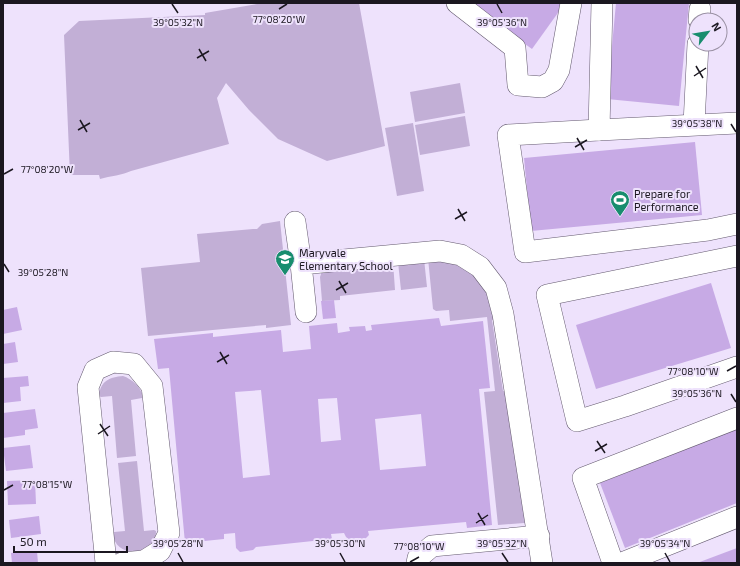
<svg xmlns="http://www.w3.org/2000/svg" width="740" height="566" font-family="'Exo 2',sans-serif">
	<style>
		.green { fill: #c2afd6 }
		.building { fill: #c7aae5; fill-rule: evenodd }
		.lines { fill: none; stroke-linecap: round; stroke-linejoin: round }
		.minor-casing { stroke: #645a6f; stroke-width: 22 }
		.minor { stroke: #fff; stroke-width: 21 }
		.ticks { fill: none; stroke: #1b1720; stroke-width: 1.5 }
		.labels { text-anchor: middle; stroke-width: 4; stroke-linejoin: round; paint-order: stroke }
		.poi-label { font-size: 11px; fill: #1b1720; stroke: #eee2fc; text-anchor: start }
		.ticks-label { font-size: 10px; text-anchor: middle; fill: #1b1720; stroke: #eee2fc; stroke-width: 4; stroke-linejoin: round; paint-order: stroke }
	</style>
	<rect width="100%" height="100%" fill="#eee2fc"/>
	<g class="green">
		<path d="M263 3H359L385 146 327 161 278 139 249 110 226 83 217 98 229 144 131 171C123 175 110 176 100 179L99 175H70L64 35 79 21 205 15V13Z"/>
		<path d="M460 83 465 113 415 122 410 92Z"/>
		<path d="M465 116 470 146 420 155 415 125Z"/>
		<path d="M413 123 424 191 397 196 385 128Z"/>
		<path d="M280 221 291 325 266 328V325L148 336 141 268 200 262 197 234 253 229H257L262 224Z"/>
		<path d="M428 258 455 261 485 284 495 319 492 320 503 391H507L529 521 524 523 498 525 484 392 495 391 487 317 450 321 449 310 436 311 433 309Z"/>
		<path d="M424 259 427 287 401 290 398 262Z"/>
		<path d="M393 262 395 290 340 296V300L322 301 320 277 322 271Z"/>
		<path d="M123 376C132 379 141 387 143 397L142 398 131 400 136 456 117 458 112 396 101 397 99 396C100 381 110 377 123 376Z"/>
		<path d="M137 461 144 531 154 530 156 531C157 556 114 560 113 533L114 532 125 531 118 463Z"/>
	</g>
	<g class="building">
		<path d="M468 3H565L532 49Z"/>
		<path d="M616 3H689L679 106 607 99Z"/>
		<path d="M695 142 702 215 531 231 524 158Z"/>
		<path d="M711 283 731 348 596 389 576 325Z"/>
		<path d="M334 300 336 318 323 319 321 301Z"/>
		<path d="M17 307 22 330 3 334V310Z"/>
		<path d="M439 318 441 326 483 321 490 388 479 389 492 525 467 528 466 522 368 531 369 535 364 540 351 541 346 537 344 533 331 534 332 539 256 547 253 550 240 552 236 548 235 533 224 534V539L185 543 169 368 158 369 154 339 213 333V337L281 330 283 352 311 349 309 326 337 323 338 333 350 331 349 327 365 326 366 331 372 330 371 325ZM261 390 270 475 243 478 235 392ZM337 398 341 440 321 442 318 399ZM421 414 426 466 380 470 375 419Z"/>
		<path d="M15 342 18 362 3 364V344Z"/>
		<path d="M28 376 29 386 20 387 21 401 3 403V378Z"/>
		<path d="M35 409 38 428 25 430V435L3 438V413Z"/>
		<path d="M737 429V503L625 548 600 483Z"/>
		<path d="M30 445 33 468 6 471 3 448Z"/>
		<path d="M35 480 36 504 8 505 7 481Z"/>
		<path d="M39 516 41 534 11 538 9 520Z"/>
		<path d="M737 548V563H697Z"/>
		<path d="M37 551 38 563H12L11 553Z"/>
	</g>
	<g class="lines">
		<defs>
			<g id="minor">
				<path d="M457 3 515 48 518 85 542 87 553 81 559 70 571 3"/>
				<path d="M602 3 599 130 737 123"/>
				<path d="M699 20 700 9"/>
				<path d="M694 124 698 44"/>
				<path d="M599 130 508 135 525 252 708 230 737 224"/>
				<path d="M295 222 301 264"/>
				<path d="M737 256 547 295 577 421 625 406 737 367"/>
				<path d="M306 312 301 264 440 251 461 255 480 267 496 288 503 314 542 563"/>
				<path d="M106 563 88 387 95 370 113 362 134 364 152 386 169 533 160 551 144 561 122 563"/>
				<path d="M417 563 418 558 432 546 539 536"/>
				<path d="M613 563 583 478 737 418"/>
				<path d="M622 563 737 517"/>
			</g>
		</defs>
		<use href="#minor" class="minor-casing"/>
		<use href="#minor" class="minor"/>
	</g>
	<path class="ticks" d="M172 4 178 13M497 4 502 13M279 9 287 4M199 49 206 61M197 58 209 51M696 66 703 78M694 76 706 68M80 120 87 132M731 124 736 132M78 130 90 123M577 138 584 150M575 147 587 140M4 174 13 169M458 209 465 221M455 219 467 212M4 264 9 272M339 281 346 293M336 290 348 283M220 352 227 364M217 362 229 355M727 371 736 366M731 394 736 402M100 424 108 436M98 434 110 426M597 441 605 453M595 451 607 444M4 490 13 485M478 513 485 525M476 523 488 515M178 553 183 562M340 553 345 562M502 553 508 562M665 553 670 562M410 562 419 557"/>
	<defs>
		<symbol id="stadium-pin" viewBox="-11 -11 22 30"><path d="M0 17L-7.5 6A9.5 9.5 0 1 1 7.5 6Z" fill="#188d6e" stroke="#eee2fc"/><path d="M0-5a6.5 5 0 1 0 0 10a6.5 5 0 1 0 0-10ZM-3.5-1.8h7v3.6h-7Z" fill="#fff"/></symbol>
		<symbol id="school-pin" viewBox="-11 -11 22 30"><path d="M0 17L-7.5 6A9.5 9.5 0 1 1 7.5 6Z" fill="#188d6e" stroke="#eee2fc"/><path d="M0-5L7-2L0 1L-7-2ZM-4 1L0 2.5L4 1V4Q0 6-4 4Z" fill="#fff"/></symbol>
	</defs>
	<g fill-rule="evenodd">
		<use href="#stadium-pin" x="609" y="189" width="22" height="30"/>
		<use href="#school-pin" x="274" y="248" width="22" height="30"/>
	</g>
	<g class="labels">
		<g class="poi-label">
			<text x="634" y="198">Prepare for<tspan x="634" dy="13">Performance</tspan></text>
			<text x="299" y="257">Maryvale<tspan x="299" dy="13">Elementary School</tspan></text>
		</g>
	</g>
	<g class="ticks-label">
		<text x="279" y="23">77°08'20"W</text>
		<text x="178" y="26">39°05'32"N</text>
		<text x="502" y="26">39°05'36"N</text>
		<text x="697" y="127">39°05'38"N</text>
		<text x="47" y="173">77°08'20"W</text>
		<text x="43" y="276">39°05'28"N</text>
		<text x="693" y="375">77°08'10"W</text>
		<text x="697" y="397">39°05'36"N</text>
		<text x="47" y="488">77°08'15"W</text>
		<text x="178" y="547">39°05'28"N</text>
		<text x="340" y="547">39°05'30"N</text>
		<text x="502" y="547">39°05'32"N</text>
		<text x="665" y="547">39°05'34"N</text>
		<text x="419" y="550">77°08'10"W</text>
	</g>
	<rect width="740" height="566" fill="none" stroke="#1b1720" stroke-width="8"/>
	<g transform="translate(708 32) rotate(59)"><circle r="19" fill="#eee2fc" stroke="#9a91a4"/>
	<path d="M0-3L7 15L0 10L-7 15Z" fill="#188d6e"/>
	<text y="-6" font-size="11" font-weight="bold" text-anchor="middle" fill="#1b1720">N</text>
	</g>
	<path d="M14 546v6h113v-6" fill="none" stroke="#1b1720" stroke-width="2"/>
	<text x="20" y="546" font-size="12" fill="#1b1720" stroke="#eee2fc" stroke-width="3" paint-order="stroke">50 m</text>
</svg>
